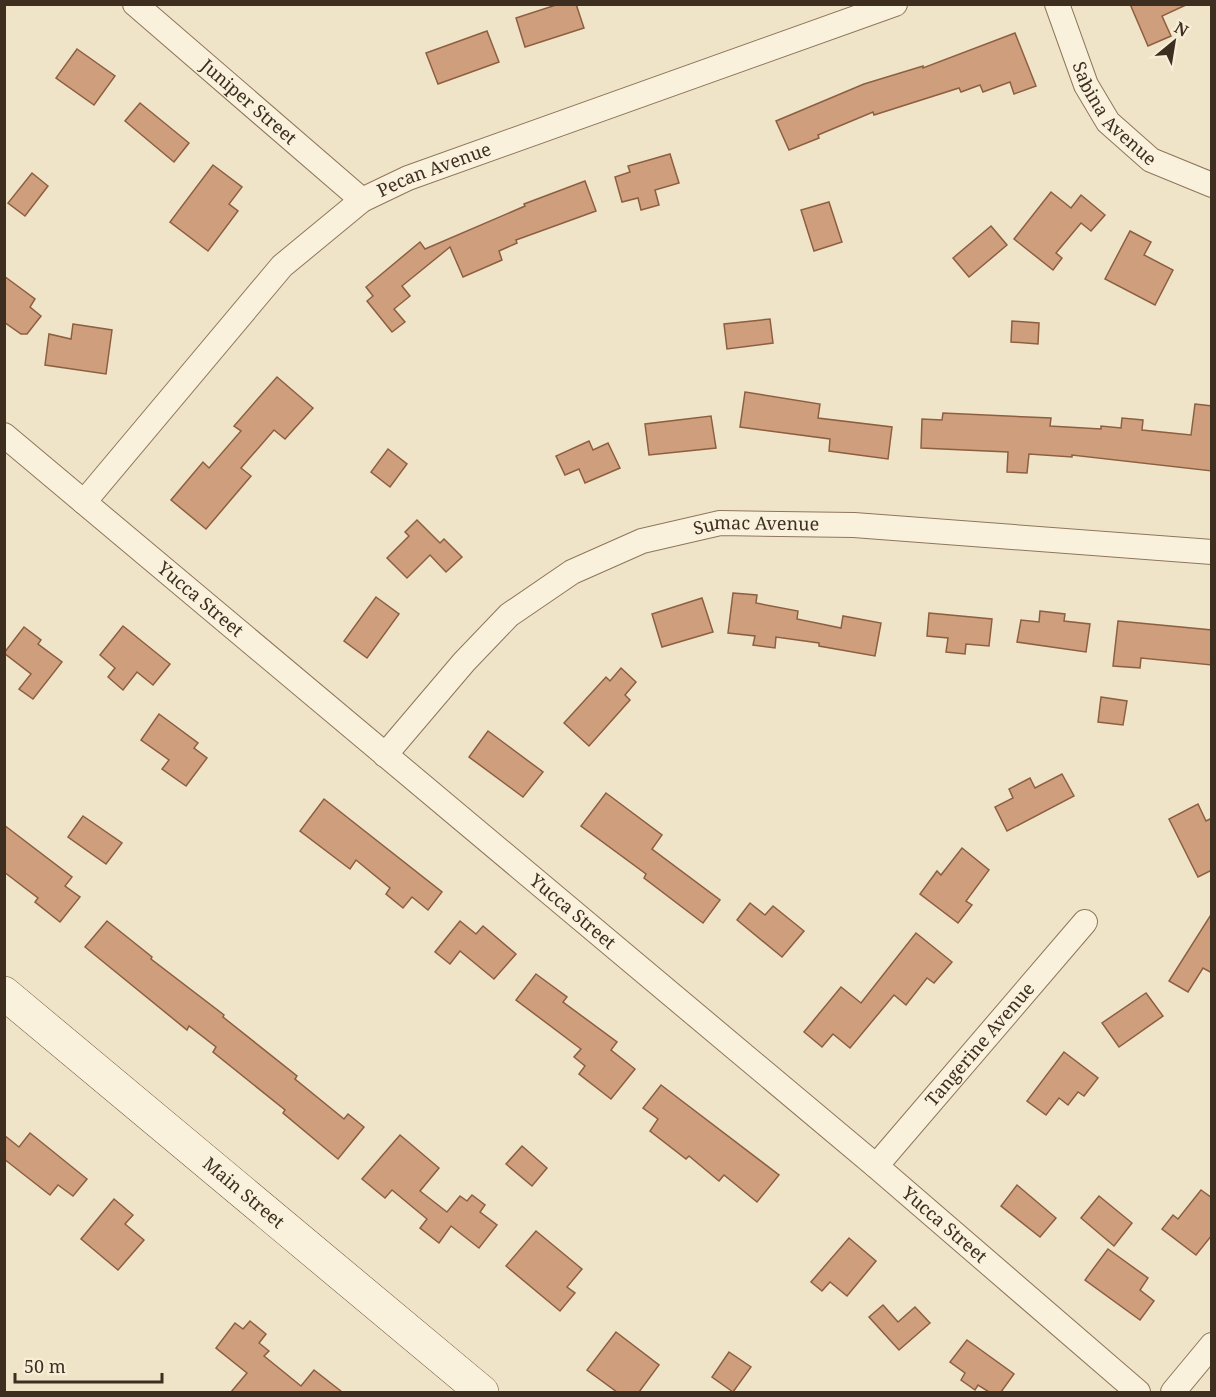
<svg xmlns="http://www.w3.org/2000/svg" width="1216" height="1397" font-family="'Noto Serif',serif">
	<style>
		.building { fill: #cf9f7d; stroke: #8d5f41; stroke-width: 1.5 }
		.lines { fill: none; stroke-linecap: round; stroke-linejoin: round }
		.minor-casing { stroke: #8d765c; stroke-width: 26 }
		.secondary-casing { stroke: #6f573f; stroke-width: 34 }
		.minor { stroke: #faf1dc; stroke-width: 24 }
		.secondary { stroke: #faf1dc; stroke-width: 33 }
		.labels { text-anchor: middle; stroke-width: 6; stroke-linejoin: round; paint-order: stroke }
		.street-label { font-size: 18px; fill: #3d2e20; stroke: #f7eed8 }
	</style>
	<rect width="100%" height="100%" fill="#f0e4c8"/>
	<g class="building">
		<path d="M559 4H576L584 28 525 47 516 18Z"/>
		<path d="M1130 4H1188L1162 16 1171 36 1148 46Z"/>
		<path d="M487 31 499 62 438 84 426 53Z"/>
		<path d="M1015 33 1036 86 1014 94 1010 82 983 92 980 85 961 92 959 88 874 115 873 112 818 135 819 138 789 150 776 121 864 84 923 66V68Z"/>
		<path d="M77 49 115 76 94 105 56 78Z"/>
		<path d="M140 103 189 143 174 162 125 121Z"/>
		<path d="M670 154 679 183 655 190 659 205 641 210 638 198 622 202 615 177 630 172 628 166Z"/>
		<path d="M213 165 242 187 229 204 238 211 208 251 170 222Z"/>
		<path d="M32 173 48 186 25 216 8 203Z"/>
		<path d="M585 181 596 211 516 240 517 243 499 251 502 260 463 277 450 247 402 286 410 296 394 309 405 322 392 332 367 301 373 296 366 287 420 242 425 249 525 206 524 204Z"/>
		<path d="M1051 192 1071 208 1081 195 1105 215 1091 231 1081 223 1056 253 1062 258 1053 270 1014 239Z"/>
		<path d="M829 202 842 242 814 251 801 210Z"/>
		<path d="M991 226 1007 245 969 277 953 258Z"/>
		<path d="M1130 231 1151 242 1144 255 1173 270 1155 305 1105 279Z"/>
		<path d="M4 276 35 299 30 307 41 316 27 334H21L4 322Z"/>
		<path d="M770 319 773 343 727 349 724 324Z"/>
		<path d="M1012 321 1039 323 1038 344 1011 342Z"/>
		<path d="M73 324 112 330 106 374 45 365 49 334 71 339Z"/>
		<path d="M277 377 313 408 285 439 274 430 241 468 251 476 206 529 171 500 203 462 209 468 241 431 234 426Z"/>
		<path d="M745 392 820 404 818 418 892 427 888 459 829 451 830 439 740 427Z"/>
		<path d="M1195 404 1212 406V471L1072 455V457L1029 454 1027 473 1007 472 1008 452 921 448 922 419 942 420 943 413 1051 418 1050 426 1101 429V426L1121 428 1122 418 1143 420 1142 430 1191 435Z"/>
		<path d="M711 416 716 448 649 455 645 424Z"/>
		<path d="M589 441 593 450 608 443 620 468 585 483 579 469 565 475 556 456Z"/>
		<path d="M388 449 407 464 390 487 371 472Z"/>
		<path d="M417 520 440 543 444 539 462 557 446 572 430 555 407 578 387 558 409 536 405 532Z"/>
		<path d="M733 593 757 595 756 603 798 611 797 619 841 628 843 616 881 623 875 656 819 646V643L776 637 775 648 753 645 755 636 728 633Z"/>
		<path d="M376 597 399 614 367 658 344 641Z"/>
		<path d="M702 598 713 632 662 647 652 614Z"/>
		<path d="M1040 611 1065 614 1064 621 1090 624 1086 652 1017 642 1021 620 1039 622Z"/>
		<path d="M929 613 992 619 989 646 966 644 965 654 946 652 948 638 927 636Z"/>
		<path d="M1118 621 1212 630V665L1141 658 1140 668 1113 666Z"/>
		<path d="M123 626 170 664 153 685 137 672 123 690 108 677 115 668 100 655Z"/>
		<path d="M24 627 41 640 38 644 62 662 33 699 19 689 31 674 4 653Z"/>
		<path d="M621 668 636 682 625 695 630 700 589 746 564 723 606 677 610 681Z"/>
		<path d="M1101 697 1127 701 1123 725 1098 722Z"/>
		<path d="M159 714 198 743 194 748 207 758 186 786 162 769 169 760 141 740Z"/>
		<path d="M488 731 543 772 523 797 469 757Z"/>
		<path d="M1062 774 1074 796 1007 831 995 807 1013 798 1009 789 1030 778 1035 788Z"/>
		<path d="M606 793 662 835 652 849 720 900 703 923 644 878 646 874 581 826Z"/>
		<path d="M324 799 442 892 428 910 412 897 403 908 386 894 390 888 356 860 350 869 300 831Z"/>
		<path d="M1198 804 1206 821 1212 818V870L1198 877 1169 819Z"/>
		<path d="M83 816 122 843 106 864 68 837Z"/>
		<path d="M4 825 72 877 65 886 80 897 60 922 35 902 38 898 4 872Z"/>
		<path d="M962 848 989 870 966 901 972 905 958 923 920 894 937 871 941 875Z"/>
		<path d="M750 903 765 915 773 906 804 931 782 957 737 920Z"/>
		<path d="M1212 913V973L1203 968 1188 992 1169 981Z"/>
		<path d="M107 921 152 957 151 959 224 1015 223 1017 297 1076 295 1079 344 1119 348 1114 364 1127 338 1159 283 1113 285 1110 213 1052 216 1047 189 1026 187 1030 85 947Z"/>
		<path d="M460 921 476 934 483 926 516 954 494 979 460 951 450 964 435 952Z"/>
		<path d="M916 933 952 962 934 983 927 978 906 1005 894 995 850 1048 833 1034 822 1047 804 1032 841 987 861 1003Z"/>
		<path d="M536 974 567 997 563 1002 617 1042 611 1050 635 1069 611 1099 579 1074 585 1066 574 1057 581 1049 516 1000Z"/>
		<path d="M1146 993 1163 1016 1119 1047 1102 1023Z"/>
		<path d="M1064 1052 1098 1078 1084 1096 1078 1092 1068 1105 1059 1098 1046 1115 1027 1101Z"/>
		<path d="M661 1085 779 1175 757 1202 724 1175 719 1181 689 1156 686 1159 650 1131 658 1119 643 1108Z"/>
		<path d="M30 1133 87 1179 73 1196 58 1185 50 1195 4 1159V1135L19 1147Z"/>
		<path d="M400 1135 439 1168 420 1191 447 1212 460 1196 467 1201 472 1195 485 1205 480 1212 497 1225 479 1248 451 1226 439 1243 420 1228 427 1219 392 1190 385 1198 362 1179Z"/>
		<path d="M522 1146 547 1168 532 1186 506 1164Z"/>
		<path d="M1017 1185 1056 1218 1040 1237 1001 1206Z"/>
		<path d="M1201 1190 1212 1198V1235L1196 1255 1162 1229 1173 1215 1178 1219Z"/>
		<path d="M1099 1196 1132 1223 1114 1246 1081 1218Z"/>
		<path d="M114 1199 133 1215 125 1224 144 1240 118 1270 81 1239Z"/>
		<path d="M536 1231 582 1269 567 1287 575 1293 560 1311 506 1266Z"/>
		<path d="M849 1238 876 1261 847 1296 830 1282 822 1291 811 1282Z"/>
		<path d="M1108 1249 1148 1278 1140 1290 1154 1301 1140 1320 1085 1280Z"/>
		<path d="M883 1305 898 1322 915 1307 930 1323 899 1350 869 1317Z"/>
		<path d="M250 1321 266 1334 259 1343 269 1351 264 1356 301 1386 314 1370 342 1392H231L247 1373 216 1348 235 1323 243 1329Z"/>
		<path d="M616 1332 659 1365 639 1392H617L587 1370Z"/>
		<path d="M967 1340 1014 1374 1001 1392H989L978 1385 975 1390 961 1380 965 1373 950 1362Z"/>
		<path d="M729 1352 751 1367 733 1392 712 1377Z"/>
	</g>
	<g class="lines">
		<defs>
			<g id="minor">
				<path id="s1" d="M135 4 362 200"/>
				<path id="s2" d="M1057 4 1086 85 1108 122 1151 160 1212 185"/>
				<path id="s3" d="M4 435 876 1166 1138 1392"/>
				<path id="s4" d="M84 502 282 266 362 200 408 178 895 4"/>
				<path id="s5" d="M385 755 464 662 509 615 572 572 642 541 720 523 854 525 1212 552"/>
				<path id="s6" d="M876 1166 1085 922"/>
				<path d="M1173 1392 1212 1345"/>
			</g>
			<g id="secondary">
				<path id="s7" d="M4 993 482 1392"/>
			</g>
		</defs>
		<use href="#minor" class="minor-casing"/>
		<use href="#secondary" class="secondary-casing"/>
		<use href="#minor" class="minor"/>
		<use href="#secondary" class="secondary"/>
	</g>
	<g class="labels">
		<g class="street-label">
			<text dy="6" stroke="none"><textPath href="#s1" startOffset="150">Juniper Street</textPath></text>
			<text dy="6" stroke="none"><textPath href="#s2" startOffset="126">Sabina Avenue</textPath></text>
			<text dy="6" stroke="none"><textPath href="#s4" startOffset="490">Pecan Avenue</textPath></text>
			<text dy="6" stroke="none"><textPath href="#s5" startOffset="456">Sumac Avenue</textPath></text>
			<text dy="6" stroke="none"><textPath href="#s3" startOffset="256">Yucca Street</textPath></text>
			<text dy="6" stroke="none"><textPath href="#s3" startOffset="742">Yucca Street</textPath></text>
			<text dy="6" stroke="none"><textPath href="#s6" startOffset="160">Tangerine Avenue</textPath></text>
			<text dy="6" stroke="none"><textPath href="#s7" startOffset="312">Main Street</textPath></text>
			<text dy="6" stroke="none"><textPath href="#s3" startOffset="1228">Yucca Street</textPath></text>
		</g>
	</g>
	<rect width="1216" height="1397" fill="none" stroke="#3d2e20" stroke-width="12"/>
	<g transform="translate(1174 42) rotate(30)" stroke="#f7eed8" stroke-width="4.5" paint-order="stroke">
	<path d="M0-4.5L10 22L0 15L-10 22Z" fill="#3d2e20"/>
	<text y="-9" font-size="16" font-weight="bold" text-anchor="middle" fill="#3d2e20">N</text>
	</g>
	<path d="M15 1373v9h147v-9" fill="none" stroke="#3d2e20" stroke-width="3"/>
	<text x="24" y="1373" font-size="18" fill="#3d2e20" stroke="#f7eed8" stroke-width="4.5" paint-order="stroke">50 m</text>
</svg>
